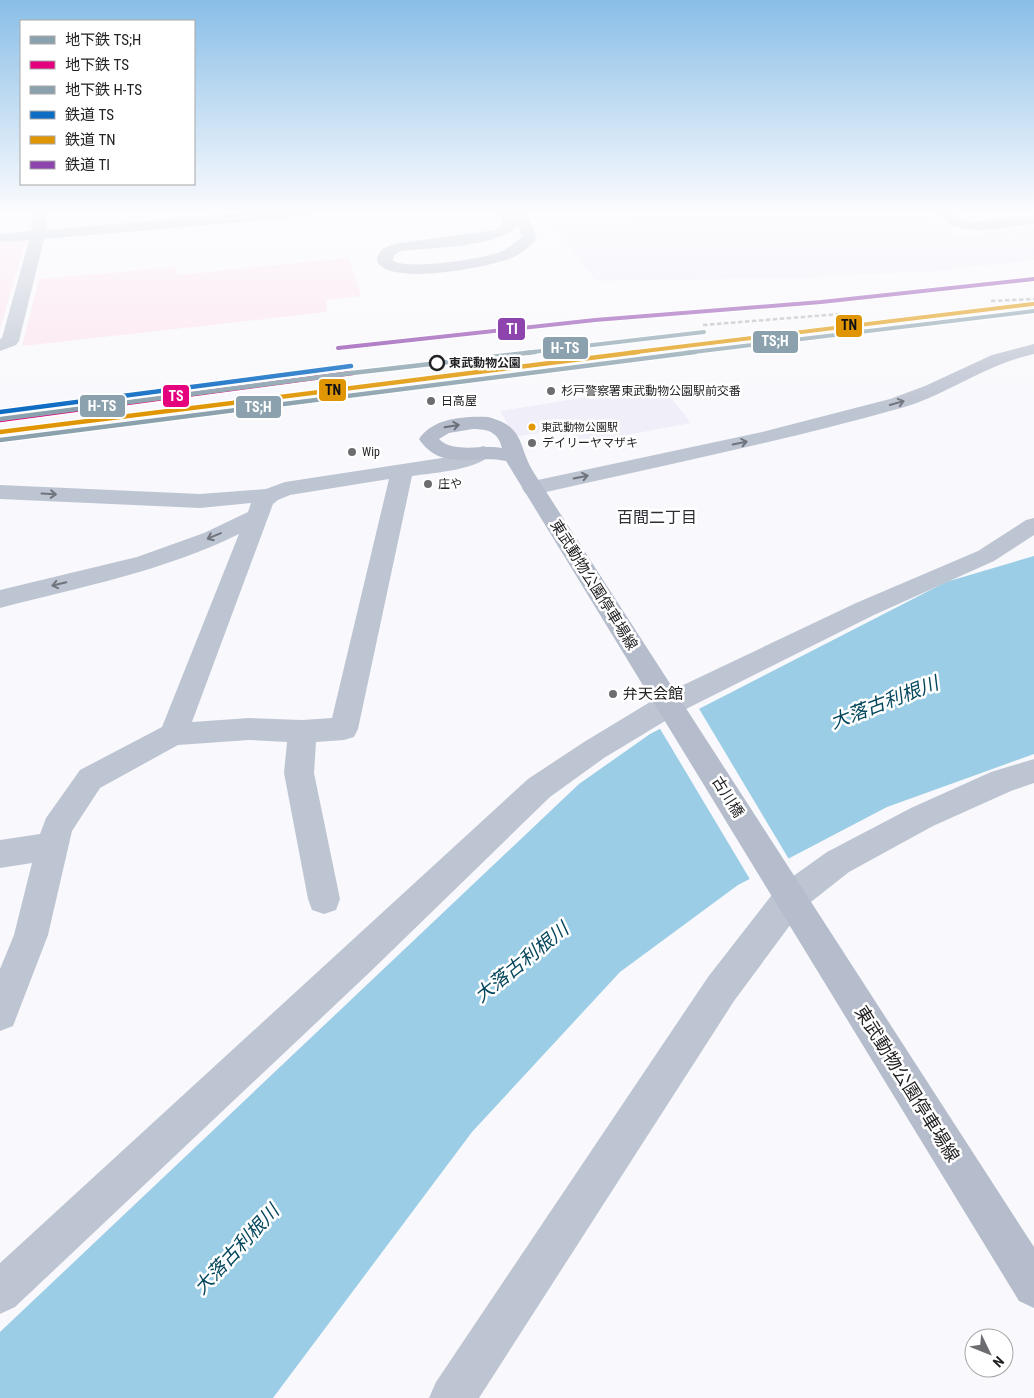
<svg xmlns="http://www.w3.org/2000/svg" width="1034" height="1398" font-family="'Roboto Condensed','Noto Sans JP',sans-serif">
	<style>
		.built { fill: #f0eef9 }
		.green { fill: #fce4ed }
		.water { fill: #9bcee6 }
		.pier { fill: #f9f9fd }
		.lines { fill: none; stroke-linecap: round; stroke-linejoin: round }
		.minor { fill: #bec5d2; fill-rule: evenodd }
		.major { fill: #b5bdcc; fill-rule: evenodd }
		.rail { stroke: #b3b7be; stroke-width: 2.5; stroke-dasharray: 4.5 2.5; stroke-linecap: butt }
		.rail-1-casing { stroke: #fff; stroke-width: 7 }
		.rail-2-far1-casing { stroke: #fff; stroke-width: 6 }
		.rail-2-casing { stroke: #fff; stroke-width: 7 }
		.rail-3-casing { stroke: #fff; stroke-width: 6 }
		.rail-1 { stroke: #0f6cc3; stroke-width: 4.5 }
		.rail-2-far1 { stroke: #e09604; stroke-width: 4 }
		.rail-2 { stroke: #e09604; stroke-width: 4.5 }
		.rail-3 { stroke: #8e44ad; stroke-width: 4 }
		.metro-1-far1-casing { stroke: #fff; stroke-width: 6 }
		.metro-1-casing { stroke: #fff; stroke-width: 7 }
		.metro-2-casing { stroke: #fff; stroke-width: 7 }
		.metro-3-far1-casing { stroke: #fff; stroke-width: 6 }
		.metro-3-casing { stroke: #fff; stroke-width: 7 }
		.metro-1-far1 { stroke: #8ba2ae; stroke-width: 4 }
		.metro-1 { stroke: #8ba2ae; stroke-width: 4.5 }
		.metro-2 { stroke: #e5007d; stroke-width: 4.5 }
		.metro-3-far1 { stroke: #8ba2ae; stroke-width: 4 }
		.metro-3 { stroke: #8ba2ae; stroke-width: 4.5 }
		.oneway { stroke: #70747c }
		.oneway2 { stroke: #6c7078 }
		.stop-dot { fill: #fff; stroke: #222225; stroke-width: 2.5 }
		.poi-dot { fill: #6d6d71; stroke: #fff; stroke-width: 2 }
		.bus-dot { fill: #e29904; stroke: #fff; stroke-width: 2 }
		.labels { text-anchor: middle; stroke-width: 5; stroke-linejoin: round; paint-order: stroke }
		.far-bus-label { font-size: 11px; fill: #222225; stroke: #fff; text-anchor: start }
		.far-stop-label { font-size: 12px; font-weight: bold; fill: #222225; stroke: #fff; text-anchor: start }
		.far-poi-label { font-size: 12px; fill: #222225; stroke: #fff; text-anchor: start }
		.street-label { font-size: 15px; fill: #222225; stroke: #fff }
		.poi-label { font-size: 15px; fill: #222225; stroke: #fff; text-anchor: start }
		.neighbourhood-label { font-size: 16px; fill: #2e2c34; stroke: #fff }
		.near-street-label { font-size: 18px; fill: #222225; stroke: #fff }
		.near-water-label { font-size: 19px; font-style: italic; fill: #05475d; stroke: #fff }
		.line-badge { stroke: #fff; stroke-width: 2 }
		.badge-label { font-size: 14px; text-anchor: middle; font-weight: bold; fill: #fff }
		.pale-badge-label { font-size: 14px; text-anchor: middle; font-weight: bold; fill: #111 }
	</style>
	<rect width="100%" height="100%" fill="#f9f9fd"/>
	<g class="built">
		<path d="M925 212 959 236 1034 227V260L932 271 792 278 596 281 545 213Z"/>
		<path d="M661 385 691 423 579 444 568 428 515 437 500 411Z"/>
	</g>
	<g class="green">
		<path d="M0 212H41L40 217 5 221 0 220Z"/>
		<path d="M572 212H638C619 231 592 221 572 212Z"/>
		<path d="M925 212 959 236 1034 227V230L956 238 920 212Z"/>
		<path d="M548 214C558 212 575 215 581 224L554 225Z"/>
		<path d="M26 240 0 329V241Z"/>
		<path d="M349 258 361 296 326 300 327 312 22 346 39 279 176 267V275Z"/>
	</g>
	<path class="water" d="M1034 556V754L887 807 738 885 620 972 472 1132 273 1398H0V1332L579 784 650 734 946 582Z"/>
	<path class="pier" d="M698 707 790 861 751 881 659 727Z"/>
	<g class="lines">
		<g class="minor">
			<path d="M34 212H48L46 230 253 212H318L311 216 44 239 19 341 16 345 0 351V339L2 338 29 240 0 242V234L31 231Z"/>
			<path d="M498 212H525L537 237C532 246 523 252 514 257 491 267 394 286 378 263L377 258 382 249 393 244 495 230 503 224ZM518 225 522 236C516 243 509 248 500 252 481 259 411 270 393 261L394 255 401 251C429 248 502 247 518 225Z"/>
			<path d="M935 212H952L963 220 970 222 1034 216V224C1002 227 958 241 935 212Z"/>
			<path d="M1034 344V354C986 364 947 395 901 408 780 442 656 467 533 495L525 493 522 488 525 483 533 481 762 432 890 399 925 386 992 355Z"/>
			<path d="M483 446 490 448 493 452C481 470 432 473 412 476L358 729 354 737 344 740 316 742 314 773 340 899 336 910 324 914 312 910 308 899 284 773 287 742 249 740 178 745 100 788 72 831 48 935 13 1026 0 1031V969L14 935 32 863 0 868V840L40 834 46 818 80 770 162 727 239 534C164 571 81 587 0 608V590L137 557 204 533 248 512 251 503 200 508 0 499V485L200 494 266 489 285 482 455 456ZM389 479 332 718 302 720 249 718 192 722 273 504 278 500 290 495Z"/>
			<path d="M1034 518V535L994 561 874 615 680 712 604 758 550 797 370 972 15 1307 0 1314V1263L528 779 584 742 660 696 856 603 978 551 1026 520Z"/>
			<path d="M1034 759V783L1011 791 933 826 849 872 802 909 734 1001 479 1398H429L436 1382 708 977 778 887 827 852 911 808 991 772Z"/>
		</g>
		<path class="major" d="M488 417C526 427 517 445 534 473L1034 1247V1308L1019 1301 506 461C473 454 441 472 419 439 433 418 464 416 488 417ZM473 429C488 429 498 432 502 448 483 444 454 454 439 439L449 433Z"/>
		<g class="rail">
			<path d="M991 301 1034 299"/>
			<path d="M703 325 840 314"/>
		</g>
		<defs>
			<path id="rail-1" d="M0 412 351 366"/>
			<path id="rail-2-far1" d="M628 353 1033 304"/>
			<path id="rail-2" d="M0 432 638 352"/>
			<path id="rail-3" d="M338 348 595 320 821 302 1034 279"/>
		</defs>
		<use href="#rail-1" class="rail-1-casing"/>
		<use href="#rail-2-far1" class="rail-2-far1-casing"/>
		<use href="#rail-2" class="rail-2-casing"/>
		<use href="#rail-3" class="rail-3-casing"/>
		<use href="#rail-1" class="rail-1"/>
		<use href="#rail-2-far1" class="rail-2-far1"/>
		<use href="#rail-2" class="rail-2"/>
		<use href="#rail-3" class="rail-3"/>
		<defs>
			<path id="metro-1-far1" d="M685 353 1034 311"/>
			<path id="metro-1" d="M0 440 695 352"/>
			<path id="metro-2" d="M0 420 352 373"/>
			<path id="metro-3-far1" d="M524 353 704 332"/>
			<path id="metro-3" d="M1 419 352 373 535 352"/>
		</defs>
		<use href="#metro-1-far1" class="metro-1-far1-casing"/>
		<use href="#metro-1" class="metro-1-casing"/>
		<use href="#metro-2" class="metro-2-casing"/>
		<use href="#metro-3-far1" class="metro-3-far1-casing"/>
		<use href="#metro-3" class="metro-3-casing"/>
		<use href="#metro-1-far1" class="metro-1-far1"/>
		<use href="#metro-1" class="metro-1"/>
		<use href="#metro-2" class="metro-2"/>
		<use href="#metro-3-far1" class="metro-3-far1"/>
		<use href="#metro-3" class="metro-3"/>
	</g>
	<defs><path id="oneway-shaft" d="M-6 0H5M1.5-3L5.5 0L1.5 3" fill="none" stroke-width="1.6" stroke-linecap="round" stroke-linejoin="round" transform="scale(1.25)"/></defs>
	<g class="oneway">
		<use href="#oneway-shaft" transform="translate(897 403) rotate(-16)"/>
		<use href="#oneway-shaft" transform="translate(740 443) rotate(-12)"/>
		<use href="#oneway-shaft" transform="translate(581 477) rotate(-12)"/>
		<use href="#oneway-shaft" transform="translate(49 494) rotate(3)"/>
		<use href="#oneway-shaft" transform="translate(214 536) rotate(157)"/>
		<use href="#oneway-shaft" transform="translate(59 584) rotate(166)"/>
	</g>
	<use class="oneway2" href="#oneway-shaft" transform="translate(452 426) rotate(-10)"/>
	<linearGradient id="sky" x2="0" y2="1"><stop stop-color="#89bee7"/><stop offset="0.52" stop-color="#fcfcfe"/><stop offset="1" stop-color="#fcfcfe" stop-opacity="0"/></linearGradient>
	<rect width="1034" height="408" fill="url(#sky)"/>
	<circle class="stop-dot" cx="437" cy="363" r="7"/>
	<g class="poi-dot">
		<circle cx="551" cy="391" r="5"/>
		<circle cx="431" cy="401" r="5"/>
		<circle cx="532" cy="443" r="5"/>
		<circle cx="352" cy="452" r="5"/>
		<circle cx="428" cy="484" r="5"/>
		<circle cx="613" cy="694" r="5"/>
	</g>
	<circle class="bus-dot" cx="532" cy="427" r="4.5"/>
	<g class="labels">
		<g class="far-bus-label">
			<text x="541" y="431">東武動物公園駅</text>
		</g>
		<g class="far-stop-label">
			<text x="449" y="367">東武動物公園</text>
		</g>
		<g class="far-poi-label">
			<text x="561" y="395">杉戸警察署東武動物公園駅前交番</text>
			<text x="441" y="405">日高屋</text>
			<text x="542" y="447">デイリーヤマザキ</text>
			<text x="362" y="456">Wip</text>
			<text x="438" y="488">庄や</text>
		</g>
		<g class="street-label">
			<text transform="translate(594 585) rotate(58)" y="5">東武動物公園停車場線</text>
			<text transform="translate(728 797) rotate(58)" y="5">古川橋</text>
		</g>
		<g class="poi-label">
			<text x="623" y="699">弁天会館</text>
		</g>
		<g class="neighbourhood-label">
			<text x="657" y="523">百間二丁目</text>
		</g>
		<g class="near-street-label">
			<text transform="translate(907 1084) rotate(58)" y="6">東武動物公園停車場線</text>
		</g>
		<g class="near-water-label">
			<text transform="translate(884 702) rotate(-21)" y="7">大落古利根川</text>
			<text transform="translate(521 962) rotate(-39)" y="7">大落古利根川</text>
			<text transform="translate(236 1249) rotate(-47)" y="7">大落古利根川</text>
		</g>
	</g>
	<g class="line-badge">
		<rect x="835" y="314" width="28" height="24" rx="5" fill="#e09604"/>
		<rect x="497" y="317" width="29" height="24" rx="5" fill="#8e44ad"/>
		<rect x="752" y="330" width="47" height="24" rx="5" fill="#8ba2ae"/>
		<rect x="542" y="336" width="47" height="24" rx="5" fill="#8ba2ae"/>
		<rect x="318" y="378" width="29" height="24" rx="5" fill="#e09604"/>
		<rect x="162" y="384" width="28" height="24" rx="5" fill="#e5007d"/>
		<rect x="79" y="394" width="47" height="24" rx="5" fill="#8ba2ae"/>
		<rect x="235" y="395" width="47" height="24" rx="5" fill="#8ba2ae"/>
	</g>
	<g class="badge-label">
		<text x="512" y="334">TI</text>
		<text x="775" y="346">TS;H</text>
		<text x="565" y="353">H-TS</text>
		<text x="176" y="401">TS</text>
		<text x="102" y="411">H-TS</text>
		<text x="258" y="412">TS;H</text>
	</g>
	<g class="pale-badge-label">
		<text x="849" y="330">TN</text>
		<text x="333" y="395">TN</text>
	</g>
	<rect x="20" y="20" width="175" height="165" fill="#ffffff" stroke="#a7a7a8"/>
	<rect x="30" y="36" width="25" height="8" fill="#8ba2ae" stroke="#a7a7a8"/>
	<text x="65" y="45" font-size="15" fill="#222225">地下鉄 TS;H</text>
	<rect x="30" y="61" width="25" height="8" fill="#e5007d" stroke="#a7a7a8"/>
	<text x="65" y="70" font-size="15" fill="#222225">地下鉄 TS</text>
	<rect x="30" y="86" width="25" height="8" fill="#8ba2ae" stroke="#a7a7a8"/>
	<text x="65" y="95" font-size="15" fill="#222225">地下鉄 H-TS</text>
	<rect x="30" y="111" width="25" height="8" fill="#0f6cc3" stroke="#a7a7a8"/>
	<text x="65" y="120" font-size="15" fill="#222225">鉄道 TS</text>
	<rect x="30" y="136" width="25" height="8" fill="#e09604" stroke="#a7a7a8"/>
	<text x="65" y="145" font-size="15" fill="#222225">鉄道 TN</text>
	<rect x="30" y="161" width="25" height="8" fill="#8e44ad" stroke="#a7a7a8"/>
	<text x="65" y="170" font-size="15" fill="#222225">鉄道 TI</text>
	<g transform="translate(989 1353) rotate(133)"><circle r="24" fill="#ffffff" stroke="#a7a7a8"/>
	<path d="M0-4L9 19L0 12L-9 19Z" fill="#6d6d71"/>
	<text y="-8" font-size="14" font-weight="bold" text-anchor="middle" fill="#222225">N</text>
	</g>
</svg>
